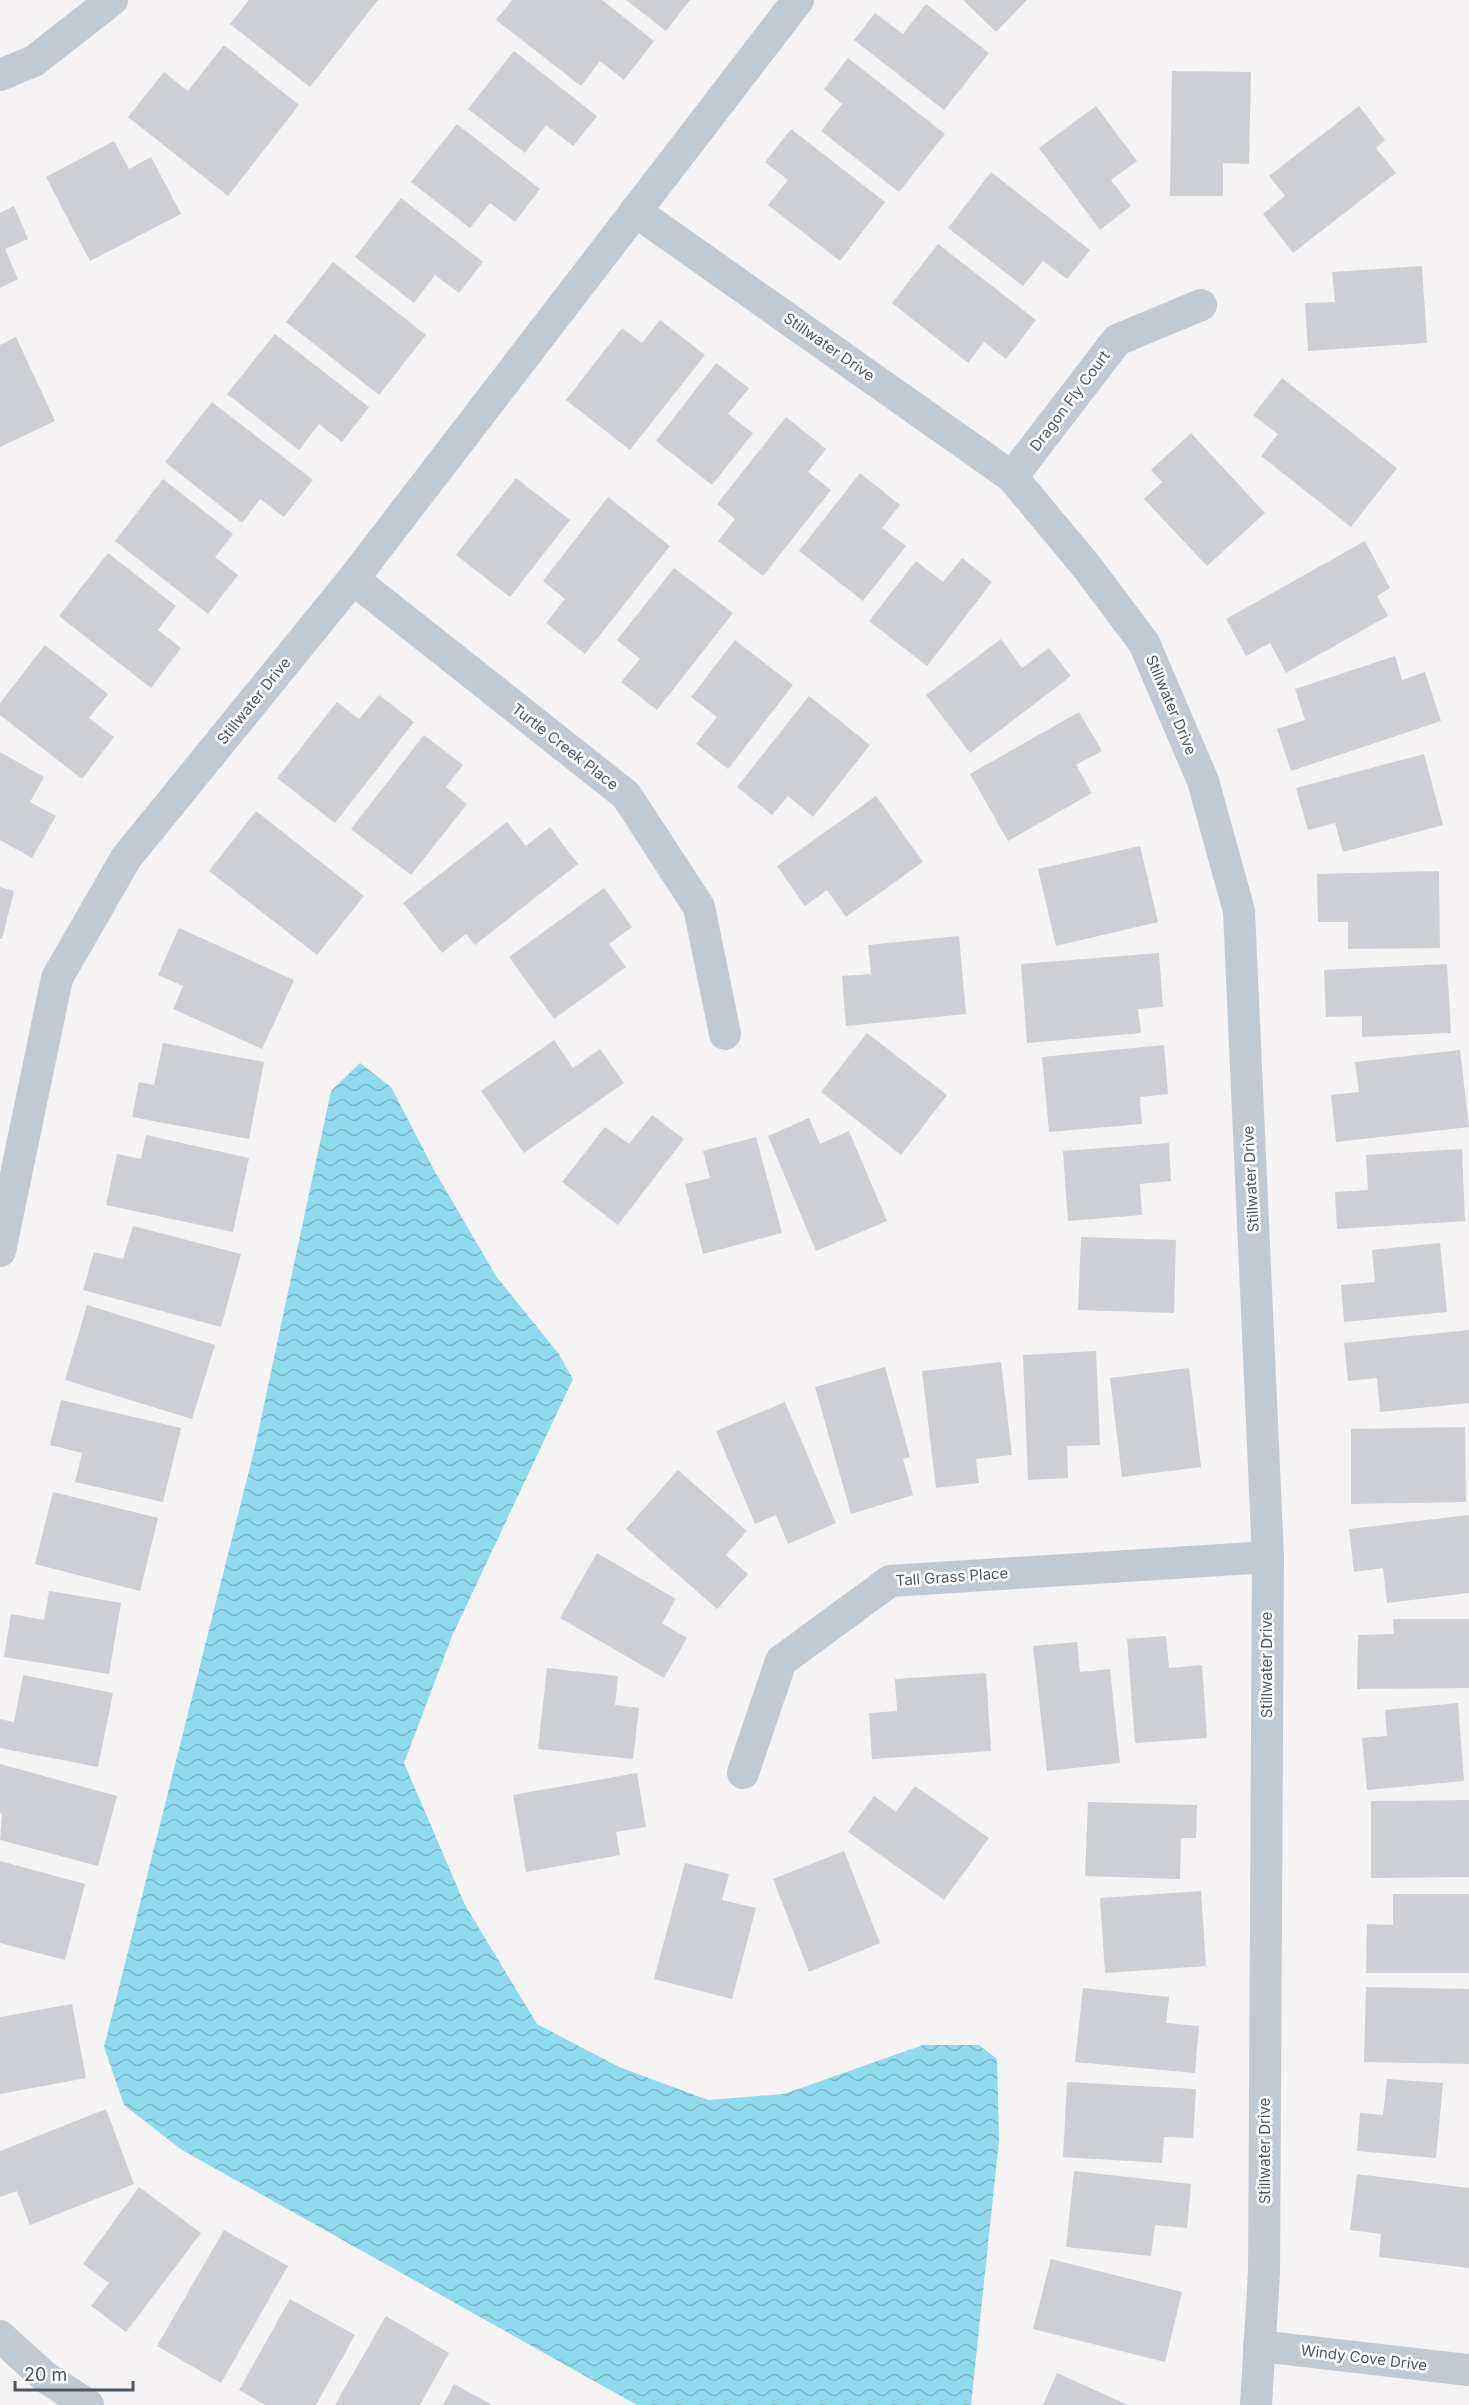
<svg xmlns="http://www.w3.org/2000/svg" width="1469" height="2405" font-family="Inter,sans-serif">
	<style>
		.water { fill: url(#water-waves) }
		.building { fill: #cdcfd5 }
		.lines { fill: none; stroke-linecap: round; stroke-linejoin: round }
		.minor { stroke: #c1cad2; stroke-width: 32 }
		.labels { text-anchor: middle; stroke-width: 5; stroke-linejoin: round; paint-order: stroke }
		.street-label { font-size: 15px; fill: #4a5661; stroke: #fff }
	</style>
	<defs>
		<pattern id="water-waves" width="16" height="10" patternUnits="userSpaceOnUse" patternTransform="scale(1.5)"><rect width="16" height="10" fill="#90daee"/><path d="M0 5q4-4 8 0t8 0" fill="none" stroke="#78b4c4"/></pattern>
	</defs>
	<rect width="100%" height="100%" fill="#f5f3f3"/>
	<path class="water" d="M360 1063 391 1087 434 1170 496 1276 558 1353 573 1379 452 1636 404 1763 465 1905 537 2024 619 2067 708 2100 784 2094 923 2045H979L997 2059 999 2140 971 2405H637L182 2150 124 2105 104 2047 255 1447 331 1091Z"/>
	<g class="building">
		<path d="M249 0H378L310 87 230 24Z"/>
		<path d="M512 0H602L654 41 624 80 600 61 581 86 496 20Z"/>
		<path d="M626 0H690L666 31Z"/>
		<path d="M963 0H1027L996 32Z"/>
		<path d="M926 4 989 53 944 110 854 40 875 13 903 34Z"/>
		<path d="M224 45 299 105 228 196 128 117 164 72 188 91Z"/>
		<path d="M514 51 597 116 573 146 546 125 525 153 468 109Z"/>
		<path d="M848 58 945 134 899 192 821 131 842 104 824 89Z"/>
		<path d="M1172 71 1251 72 1249 164 1223 163V196H1170Z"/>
		<path d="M1096 106 1137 161 1111 180 1131 206 1100 230 1039 148Z"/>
		<path d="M1359 106 1385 140 1376 148 1396 173 1293 253 1263 214 1285 196 1269 176Z"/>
		<path d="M457 124 540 189 515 222 490 203 470 228 411 182Z"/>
		<path d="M791 129 885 202 840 261 768 205 788 180 765 162Z"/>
		<path d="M114 141 129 169 151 157 181 214 90 261 46 177Z"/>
		<path d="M991 172 1090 250 1067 279 1043 261 1023 286 948 228Z"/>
		<path d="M401 198 483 262 459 293 435 275 414 303 355 257Z"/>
		<path d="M14 206 28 239 5 249 18 279 0 288V213Z"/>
		<path d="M938 244 1036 320 1006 359 984 342 968 363 892 303Z"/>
		<path d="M333 262 426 335 379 395 286 322Z"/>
		<path d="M1422 266 1427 343 1308 351 1305 303 1335 302 1332 272Z"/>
		<path d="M660 320 705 355 630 450 566 400 622 328 642 343Z"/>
		<path d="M275 334 369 407 342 442 319 424 299 450 227 394Z"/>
		<path d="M16 337 55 421 0 447V345Z"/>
		<path d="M716 363 749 388 728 414 753 433 712 485 656 441Z"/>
		<path d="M1282 378 1397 468 1351 527 1261 456 1278 434 1253 415Z"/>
		<path d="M212 402 313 480 284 517 260 499 242 523 165 462Z"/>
		<path d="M786 417 826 449 808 472 831 490 763 576 718 541 735 519 717 504Z"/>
		<path d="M1191 433 1265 513 1207 566 1144 499 1162 482 1151 470Z"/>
		<path d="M860 473 900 505 882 528 906 546 863 601 799 551Z"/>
		<path d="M516 478 570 520 510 597 456 555Z"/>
		<path d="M163 479 233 534 215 557 238 575 208 614 115 541Z"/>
		<path d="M608 497 670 546 585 654 546 623 565 599 543 581Z"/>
		<path d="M1365 541 1390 588 1377 596 1388 616 1286 673 1270 643 1246 656 1226 619Z"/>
		<path d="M108 553 176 606 158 630 181 648 151 688 59 616Z"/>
		<path d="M962 558 992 582 927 666 869 621 916 561 943 582Z"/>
		<path d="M674 568 733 613 657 710 621 682 640 659 617 640Z"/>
		<path d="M1001 639 1022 668 1049 648 1071 676 970 753 926 695Z"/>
		<path d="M735 640 793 685 728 769 696 744 717 717 691 697Z"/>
		<path d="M45 645 108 694 89 718 114 737 82 779 0 715V703Z"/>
		<path d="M1395 656 1402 680 1425 672 1441 721 1291 771 1277 729 1305 720 1295 689Z"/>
		<path d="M379 695 414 722 335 823 277 778 337 702 359 719Z"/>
		<path d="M809 696 870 745 813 817 788 796 772 815 737 787Z"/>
		<path d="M1079 712 1102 751 1076 765 1092 793 1008 841 970 774Z"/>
		<path d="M424 735 463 765 446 787 467 804 411 875 351 829Z"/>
		<path d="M0 752 44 777 30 802 56 816 32 858 0 840Z"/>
		<path d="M1424 754 1443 825 1343 852 1335 823 1308 830 1296 788Z"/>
		<path d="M876 796 923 862 846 917 827 890 805 906 777 866Z"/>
		<path d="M256 811 364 896 317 955 209 871Z"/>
		<path d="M507 822 526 846 550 827 578 864 475 945 466 934 442 953 403 903Z"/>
		<path d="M1140 846 1158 922 1056 946 1038 869Z"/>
		<path d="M1439 871 1440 948 1348 949V922H1318L1317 874Z"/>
		<path d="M0 887 14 891 2 939H0Z"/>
		<path d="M604 888 632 927 609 944 626 967 554 1019 509 957Z"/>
		<path d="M179 928 294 980 262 1049 173 1009 183 986 158 975Z"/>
		<path d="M959 936 966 1014 846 1026 842 976 871 974 868 945Z"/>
		<path d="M1159 953 1163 1007 1138 1009 1141 1033 1027 1043 1021 964Z"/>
		<path d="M1447 964 1451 1033 1362 1037V1016L1326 1017 1324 970Z"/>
		<path d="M867 1033 947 1095 901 1155 821 1092Z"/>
		<path d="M554 1040 573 1068 600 1049 624 1083 524 1153 481 1091Z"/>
		<path d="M163 1043 264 1062 249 1139 132 1117 139 1082 154 1085Z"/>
		<path d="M1164 1045 1168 1094 1140 1097 1142 1124 1049 1132 1042 1057Z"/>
		<path d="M1460 1050 1469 1127 1336 1142 1331 1095 1359 1092 1355 1062Z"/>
		<path d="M652 1115 684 1139 618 1225 562 1182 605 1127 629 1144Z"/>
		<path d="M809 1118 820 1144 849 1131 887 1221 816 1251 768 1136Z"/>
		<path d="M146 1135 249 1158 233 1232 106 1205 117 1154 141 1159Z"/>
		<path d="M756 1137 782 1233 703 1254 685 1184 710 1178 703 1151Z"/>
		<path d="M1169 1143 1171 1181 1140 1184 1142 1215 1068 1221 1063 1151Z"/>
		<path d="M1462 1149 1465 1221 1337 1229 1335 1192 1368 1190 1366 1155Z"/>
		<path d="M133 1226 241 1254 221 1327 83 1290 94 1252 123 1259Z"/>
		<path d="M1081 1237 1176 1240 1174 1313 1078 1310Z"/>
		<path d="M1440 1243 1447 1312 1344 1322 1341 1285 1375 1282 1372 1250Z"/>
		<path d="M87 1305 215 1345 192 1419 65 1380Z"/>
		<path d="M1469 1330V1403L1380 1412 1377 1378 1348 1381 1344 1343Z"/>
		<path d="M1096 1351 1100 1445 1067 1446 1068 1478 1028 1480 1023 1355Z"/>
		<path d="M1001 1362 1012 1455 976 1459 979 1483 936 1488 922 1371Z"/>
		<path d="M885 1367 910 1457 903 1459 913 1495 851 1514 815 1387Z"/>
		<path d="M1189 1368 1201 1467 1122 1477 1110 1378Z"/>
		<path d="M61 1400 181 1428 163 1502 75 1482 82 1453 50 1445Z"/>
		<path d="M785 1402 836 1523 788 1544 776 1515 755 1524 716 1431Z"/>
		<path d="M1465 1427 1466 1502 1351 1504V1429Z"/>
		<path d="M678 1470 747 1531 726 1555 748 1574 717 1609 626 1529Z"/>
		<path d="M53 1492 158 1518 140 1591 35 1564Z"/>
		<path d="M1469 1515V1593L1387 1603 1383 1568 1354 1572 1349 1529Z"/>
		<path d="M597 1553 676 1599 662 1623 687 1638 664 1678 560 1618Z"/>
		<path d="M49 1591 121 1603 109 1674 4 1657 11 1614 44 1620Z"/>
		<path d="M1393 1619H1469V1688L1357 1689 1358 1635 1394 1634Z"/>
		<path d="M1166 1636 1169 1668 1202 1665 1207 1738 1135 1743 1127 1639Z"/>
		<path d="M1077 1642 1080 1672 1110 1669 1120 1763 1047 1771 1033 1646Z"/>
		<path d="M547 1668 618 1676 615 1705 639 1708 633 1759 538 1749Z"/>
		<path d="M986 1673 991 1751 872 1759 869 1713 897 1711 895 1679Z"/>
		<path d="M23 1675 113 1693 98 1767 0 1748V1719L14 1722Z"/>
		<path d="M1458 1703 1464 1781 1367 1790 1362 1738 1387 1736 1385 1710Z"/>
		<path d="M0 1764 117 1796 98 1866 0 1840 2 1814 0 1813Z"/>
		<path d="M637 1773 646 1827 616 1832 620 1855 526 1872 513 1795Z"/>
		<path d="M915 1786 989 1838 944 1900 848 1832 874 1796 896 1812Z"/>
		<path d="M1469 1800V1877L1371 1878V1801Z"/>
		<path d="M1088 1802 1197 1805 1196 1838H1181L1180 1879 1085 1876Z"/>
		<path d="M844 1851 880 1943 809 1972 773 1879Z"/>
		<path d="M0 1861 85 1884 65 1960 0 1943Z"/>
		<path d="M685 1863 729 1874 722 1900 756 1908 732 1999 654 1979Z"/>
		<path d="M1201 1891 1206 1966 1105 1973 1100 1898Z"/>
		<path d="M1393 1894H1469V1973H1366L1367 1924 1393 1925Z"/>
		<path d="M1366 1987 1469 1989V2064L1364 2062Z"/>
		<path d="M1083 1988 1169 1997 1166 2023 1199 2026 1195 2073 1075 2062Z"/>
		<path d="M72 2004 86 2078 0 2094V2017Z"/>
		<path d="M1387 2079 1443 2083 1436 2158 1357 2151 1360 2113 1383 2115Z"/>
		<path d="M1067 2082 1196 2089 1193 2138 1164 2137 1162 2163 1063 2157Z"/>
		<path d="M106 2109 134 2184 30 2225 17 2191 0 2197V2151Z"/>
		<path d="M1074 2171 1191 2184 1187 2228 1155 2225 1151 2256 1066 2247Z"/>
		<path d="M1357 2174 1469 2188V2268L1379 2257 1381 2234 1350 2230Z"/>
		<path d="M139 2187 201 2233 126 2332 91 2306 109 2283 83 2264Z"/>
		<path d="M224 2230 288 2266 221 2383 157 2346Z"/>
		<path d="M1051 2259 1182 2292 1165 2362 1033 2329Z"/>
		<path d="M290 2299 355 2335 316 2405H265L239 2390Z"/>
		<path d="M386 2316 449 2353 420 2405H335Z"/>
		<path d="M1057 2373 1128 2405H1043Z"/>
		<path d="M454 2384 492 2405H443Z"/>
	</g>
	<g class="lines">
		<g class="minor">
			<path d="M0 75 34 61 112 0"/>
			<path d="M635 211 1012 477 1087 567 1144 643 1203 781 1239 911 1268 1557 1264 2272 1256 2405"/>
			<path d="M1012 477 1117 340 1201 305"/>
			<path d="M353 579 626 795 699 907 725 1034"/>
			<path d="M0 1251 57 978 126 858 353 579 798 0"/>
			<path d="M743 1773 781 1661 890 1581 1268 1557"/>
			<path d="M0 2336 45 2377 88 2405"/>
			<path d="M1259 2346 1469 2370"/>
		</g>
	</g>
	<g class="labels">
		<g class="street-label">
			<text transform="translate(829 347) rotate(35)" y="5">Stillwater Drive</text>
			<text transform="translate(1070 401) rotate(-53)" y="5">Dragon Fly Court</text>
			<text transform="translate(254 701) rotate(-51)" y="5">Stillwater Drive</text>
			<text transform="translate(1171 705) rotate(67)" y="5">Stillwater Drive</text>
			<text transform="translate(565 747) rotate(38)" y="5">Turtle Creek Place</text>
			<text transform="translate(1251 1179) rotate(-93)" y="5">Stillwater Drive</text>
			<text transform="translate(952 1577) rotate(-4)" y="5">Tall Grass Place</text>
			<text transform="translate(1267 1665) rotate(-90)" y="5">Stillwater Drive</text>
			<text transform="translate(1265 2151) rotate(-90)" y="5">Stillwater Drive</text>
			<text transform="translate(1364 2358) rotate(7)" y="5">Windy Cove Drive</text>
		</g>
	</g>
	<path d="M15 2381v9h118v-9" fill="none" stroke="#4a5661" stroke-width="3"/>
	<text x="24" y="2381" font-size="18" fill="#4a5661" stroke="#ffffff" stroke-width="4.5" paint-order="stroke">20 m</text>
</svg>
